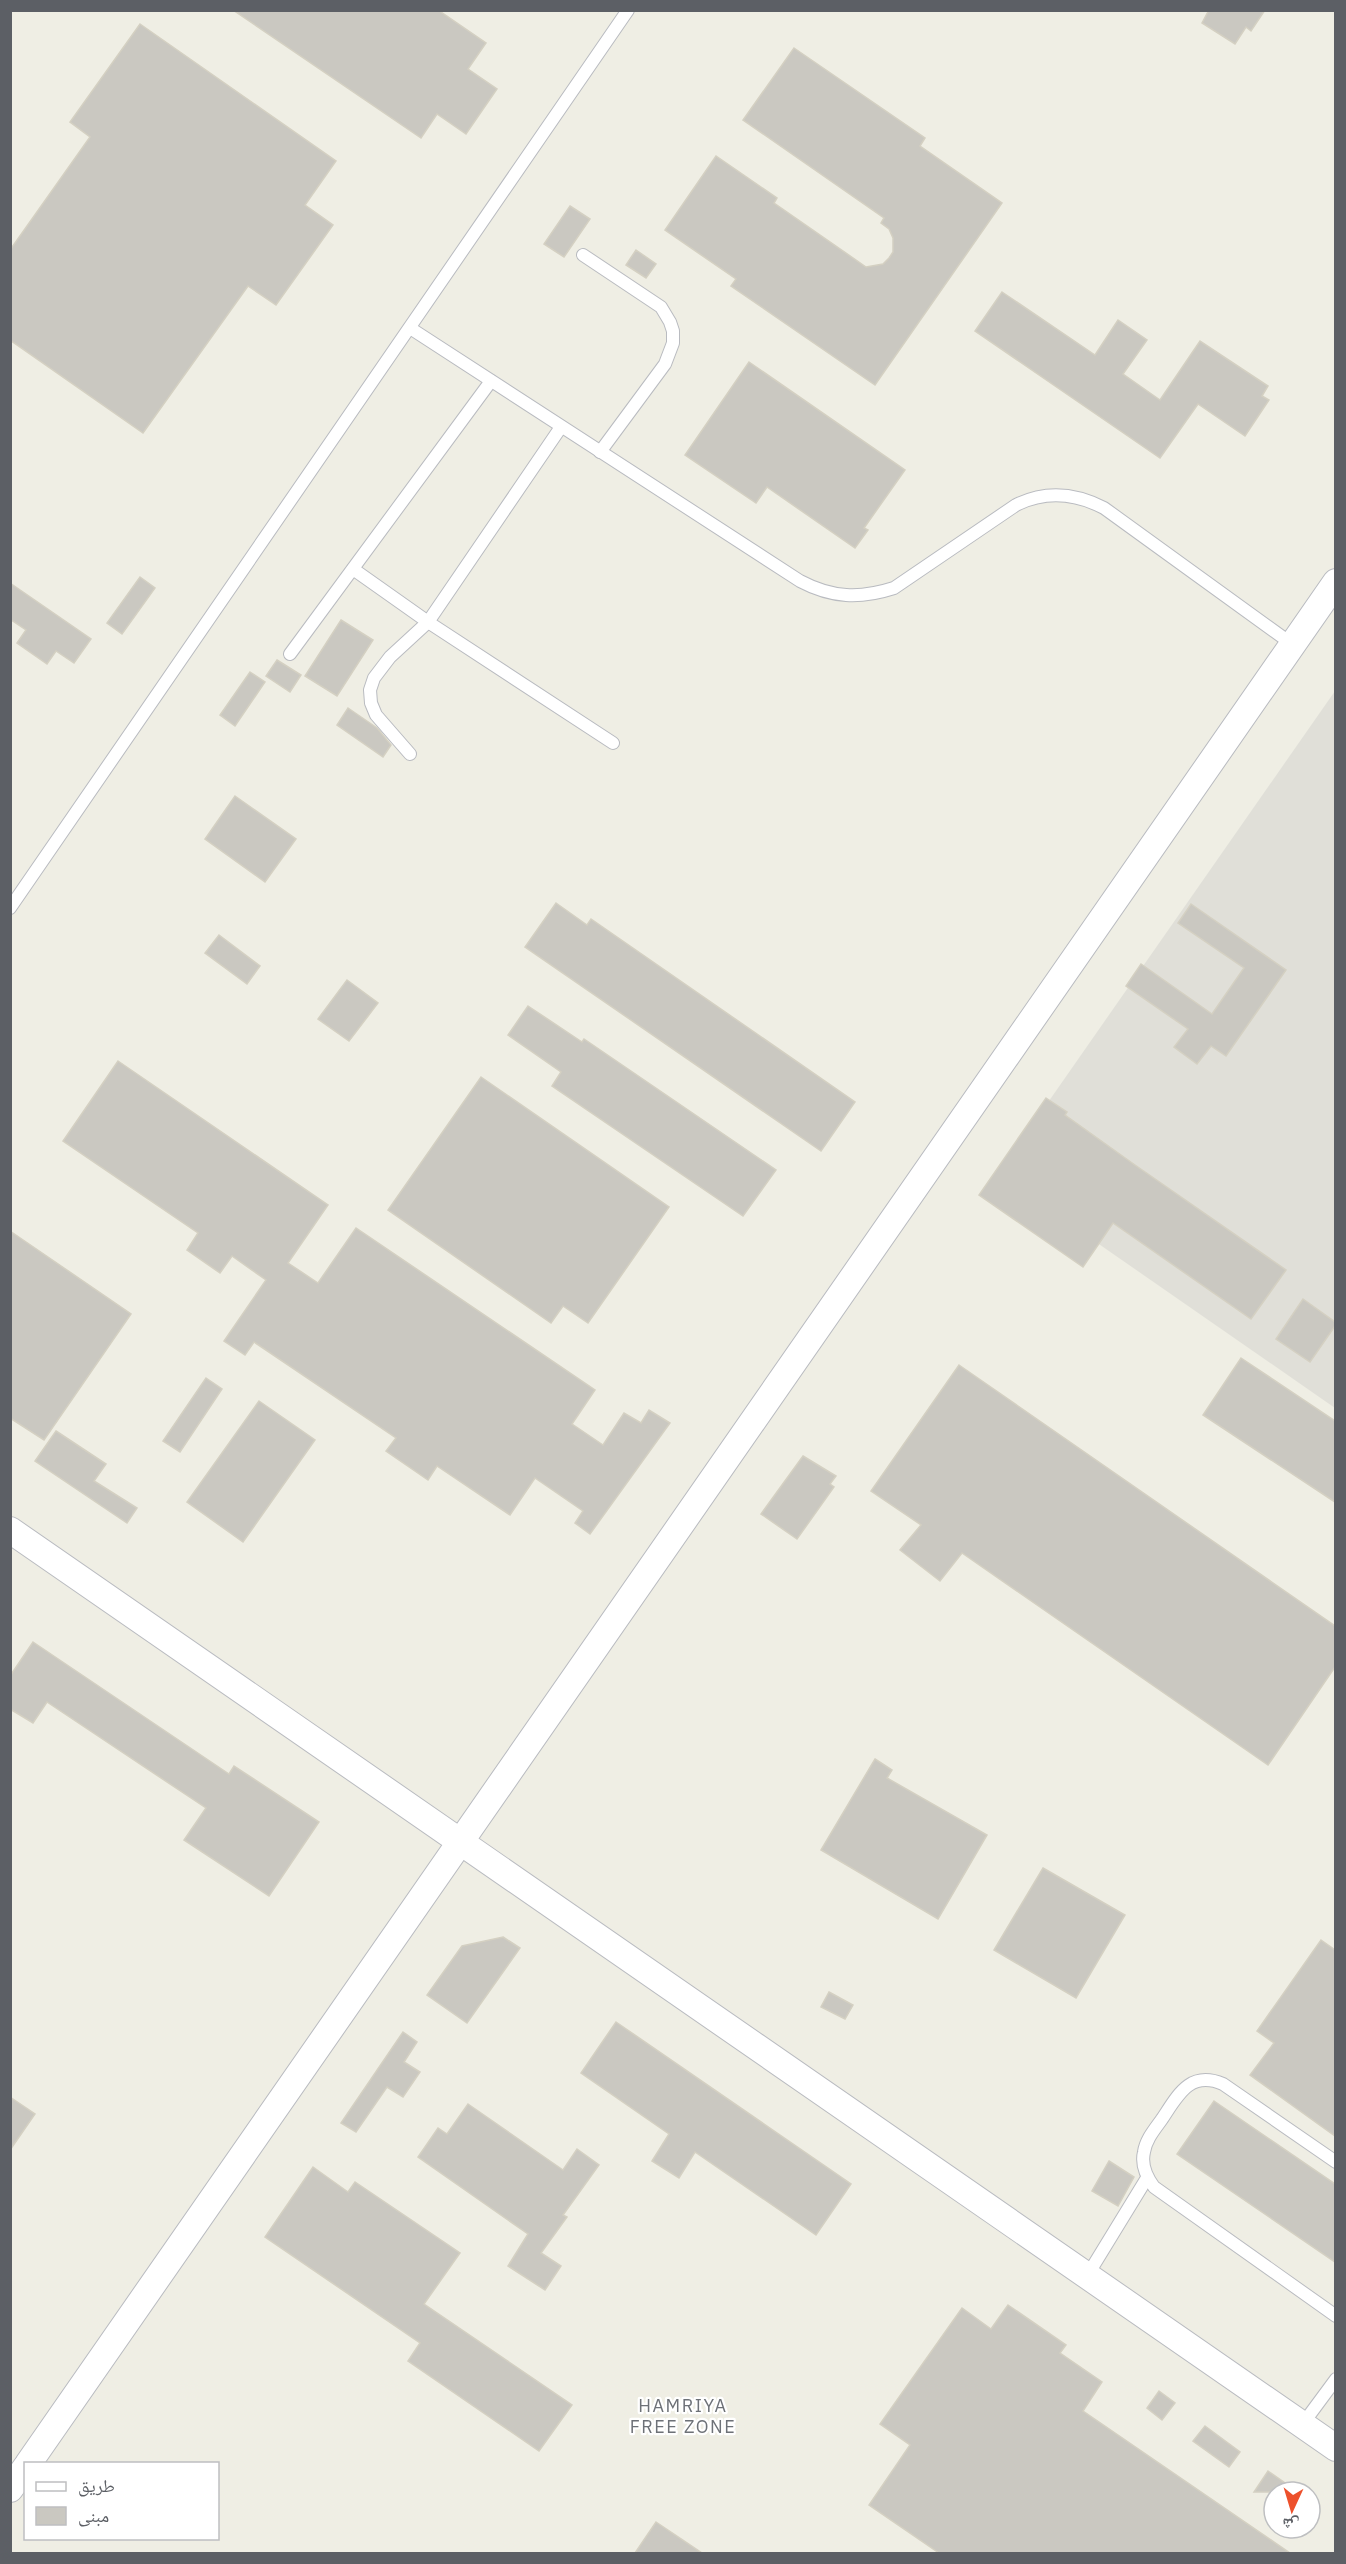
<svg xmlns="http://www.w3.org/2000/svg" width="1346" height="2564" font-family="'IBM Plex Sans','Noto Naskh Arabic',sans-serif">
	<style>
		.industrial { fill: #e0dfd8 }
		.building { fill: #cac8c1; stroke: #d4d0c2; stroke-width: 1.5 }
		.lines { fill: none; stroke-linecap: round; stroke-linejoin: round }
		.lane-casing { stroke: #b9bbc0; stroke-width: 14 }
		.street-casing { stroke: #b9bbc0; stroke-width: 28 }
		.lane { stroke: #fff; stroke-width: 12 }
		.street { stroke: #fff; stroke-width: 26 }
		.labels { text-anchor: middle; stroke-width: 4.5; stroke-linejoin: round; paint-order: stroke }
		.neighbourhood-label { font-size: 18px; letter-spacing: 1.5px; fill: #6d7177; stroke: #fff }
	</style>
	<rect width="100%" height="100%" fill="#efeee4"/>
	<path class="industrial" d="M1335 691V1408L998 1174Z"/>
	<g class="building">
		<path d="M233 10H438L486 43 468 69 497 89 466 134 437 114 421 138Z"/>
		<path d="M1209 10H1265L1251 31 1246 27 1235 44 1202 23Z"/>
		<path d="M140 24 336 161 305 205 333 225 276 305 248 286 143 433 10 340V250L90 137 70 122Z"/>
		<path d="M794 48 925 138 920 146 1002 203 875 385 731 286 736 279 665 230 716 156 777 198 774 203 866 267 883 264 889 258 893 252V238L889 229 881 223 884 218 743 120Z"/>
		<path d="M570 206 590 219 564 257 544 244Z"/>
		<path d="M636 250 656 264 646 278 626 265Z"/>
		<path d="M1002 292 1095 355 1118 320 1147 340 1123 374 1160 400 1200 341 1268 386 1262 396 1269 400 1245 436 1198 404 1160 458 975 331Z"/>
		<path d="M749 362 905 470 864 528 868 530 855 548 767 487 756 503 685 455Z"/>
		<path d="M140 577 155 588 122 634 107 623Z"/>
		<path d="M10 583 91 639 74 663 56 651 47 664 17 643 26 630 10 619Z"/>
		<path d="M341 620 373 640 337 696 305 676Z"/>
		<path d="M277 660 301 675 290 692 266 676Z"/>
		<path d="M250 672 265 682 235 726 220 715Z"/>
		<path d="M348 708 377 728 391 745 383 757 337 725Z"/>
		<path d="M235 796 296 839 265 882 205 839Z"/>
		<path d="M556 903 587 925 591 919 855 1102 821 1151 525 947Z"/>
		<path d="M1191 904 1286 970 1226 1056 1211 1046 1197 1064 1174 1047 1188 1029 1126 986 1141 964 1212 1014 1244 968 1178 923Z"/>
		<path d="M219 935 260 966 247 984 205 953Z"/>
		<path d="M347 980 378 1003 349 1041 318 1019Z"/>
		<path d="M528 1006 582 1042 584 1039 776 1170 743 1216 552 1086 561 1072 508 1035Z"/>
		<path d="M118 1061 328 1205 288 1263 318 1283 356 1228 595 1390 572 1424 603 1445 624 1413 641 1423 649 1410 670 1423 590 1534 575 1523 583 1511 535 1478 510 1515 437 1466 428 1480 386 1451 396 1438 254 1342 245 1355 224 1341 266 1280 232 1256 220 1273 187 1250 198 1233 63 1141Z"/>
		<path d="M481 1077 669 1207 588 1323 563 1306 551 1323 388 1210Z"/>
		<path d="M1046 1098 1067 1112 1065 1115 1135 1165 1286 1270 1251 1319 1113 1223 1083 1267 979 1195Z"/>
		<path d="M10 1231 131 1314 44 1440 10 1418Z"/>
		<path d="M1303 1299 1335 1322V1326L1310 1362 1276 1339Z"/>
		<path d="M1241 1358 1335 1421V1502L1203 1415Z"/>
		<path d="M959 1365 1335 1626V1667L1268 1765 962 1553 940 1581 900 1550 921 1525 871 1491Z"/>
		<path d="M206 1378 222 1389 180 1452 163 1441Z"/>
		<path d="M259 1401 315 1440 243 1542 187 1502Z"/>
		<path d="M56 1431 106 1464 94 1481 137 1508 127 1523 35 1461Z"/>
		<path d="M803 1456 836 1476 830 1484 834 1487 797 1539 761 1514Z"/>
		<path d="M33 1642 229 1774 234 1766 319 1822 269 1896 184 1840 206 1808 47 1702 33 1723 10 1709V1676Z"/>
		<path d="M875 1759 892 1770 887 1778 987 1835 938 1919 821 1850Z"/>
		<path d="M1043 1868 1125 1915 1076 1998 994 1950Z"/>
		<path d="M503 1937 520 1948 467 2023 427 1995 462 1946Z"/>
		<path d="M1321 1940 1335 1950V2136L1250 2075 1274 2043 1257 2031Z"/>
		<path d="M829 1992 853 2005 845 2019 821 2007Z"/>
		<path d="M616 2022 851 2184 816 2235 695 2152 679 2178 652 2161 669 2134 581 2073Z"/>
		<path d="M403 2032 417 2042 404 2062 420 2072 403 2097 387 2087 356 2132 341 2123Z"/>
		<path d="M10 2097 35 2114 10 2150Z"/>
		<path d="M1214 2101 1335 2184V2262L1177 2154Z"/>
		<path d="M468 2104 563 2170 577 2149 599 2165 563 2215 567 2217 541 2253 561 2266 545 2290 508 2266 528 2234 418 2157 438 2128 447 2134Z"/>
		<path d="M1109 2161 1134 2177 1118 2206 1092 2191Z"/>
		<path d="M313 2167 348 2192 355 2182 460 2253 424 2304 572 2405 539 2451 408 2361 420 2343 265 2237Z"/>
		<path d="M1008 2305 1066 2345 1060 2353 1102 2382 1083 2411 1290 2553H939L869 2505 910 2445 880 2424 962 2308 991 2329Z"/>
		<path d="M1159 2391 1175 2403 1162 2420 1147 2408Z"/>
		<path d="M1205 2426 1240 2452 1229 2467 1193 2441Z"/>
		<path d="M1268 2471 1298 2492H1254Z"/>
		<path d="M656 2522 702 2553H635Z"/>
	</g>
	<g class="lines">
		<defs>
			<g id="lane">
				<path d="M583 255 661 307 670 322 673 331V343L665 364 600 452"/>
				<path d="M410 328 800 581C832 598 860 599 894 588L1016 505C1046 490 1075 493 1104 508L1292 644"/>
				<path d="M353 569 428 622 613 743"/>
				<path d="M290 654 491 381"/>
				<path d="M410 754 376 715 371 703 370 690 374 678 390 657 428 622 561 427"/>
				<path d="M10 908 628 10"/>
				<path d="M1336 2162 1223 2084C1190 2070 1178 2095 1162 2119 1155 2129 1146 2139 1144 2152 1141 2164 1146 2176 1154 2187L1336 2316"/>
				<path d="M1087 2276 1147 2178"/>
				<path d="M1302 2425 1336 2379"/>
			</g>
			<g id="street">
				<path d="M10 1530 1336 2448"/>
				<path d="M28 2464 1336 582"/>
				<path d="M10 2489 26 2467"/>
			</g>
		</defs>
		<use href="#lane" class="lane-casing"/>
		<use href="#street" class="street-casing"/>
		<use href="#lane" class="lane"/>
		<use href="#street" class="street"/>
	</g>
	<g class="labels">
		<g class="neighbourhood-label">
			<text x="683" y="2412">HAMRIYA<tspan x="683" dy="21">FREE ZONE</tspan></text>
		</g>
	</g>
	<rect width="1346" height="2564" fill="none" stroke="#5c5f65" stroke-width="24"/>
	<rect x="24" y="2462" width="195" height="78" fill="#ffffff" stroke="#bebfc1" stroke-width="1.5"/>
	<rect x="36" y="2482" width="30" height="9" fill="#ffffff" stroke="#bebfc1" stroke-width="1.5"/>
	<text x="78" y="2492" font-size="18" fill="#5c5f65">طريق</text>
	<rect x="36" y="2507" width="30" height="18" fill="#cac8c1" stroke="#bebfc1" stroke-width="1.5"/>
	<text x="78" y="2522" font-size="18" fill="#5c5f65">مبنى</text>
	<g transform="translate(1292 2510) rotate(184)"><circle r="28" fill="#ffffff" stroke="#bebfc1" stroke-width="1.5"/>
	<path d="M0-4.5L10 22L0 15L-10 22Z" fill="#ed512c"/>
	<text y="-9" font-size="16" font-weight="bold" text-anchor="middle" fill="#5c5f65">ش</text>
	</g>
</svg>
